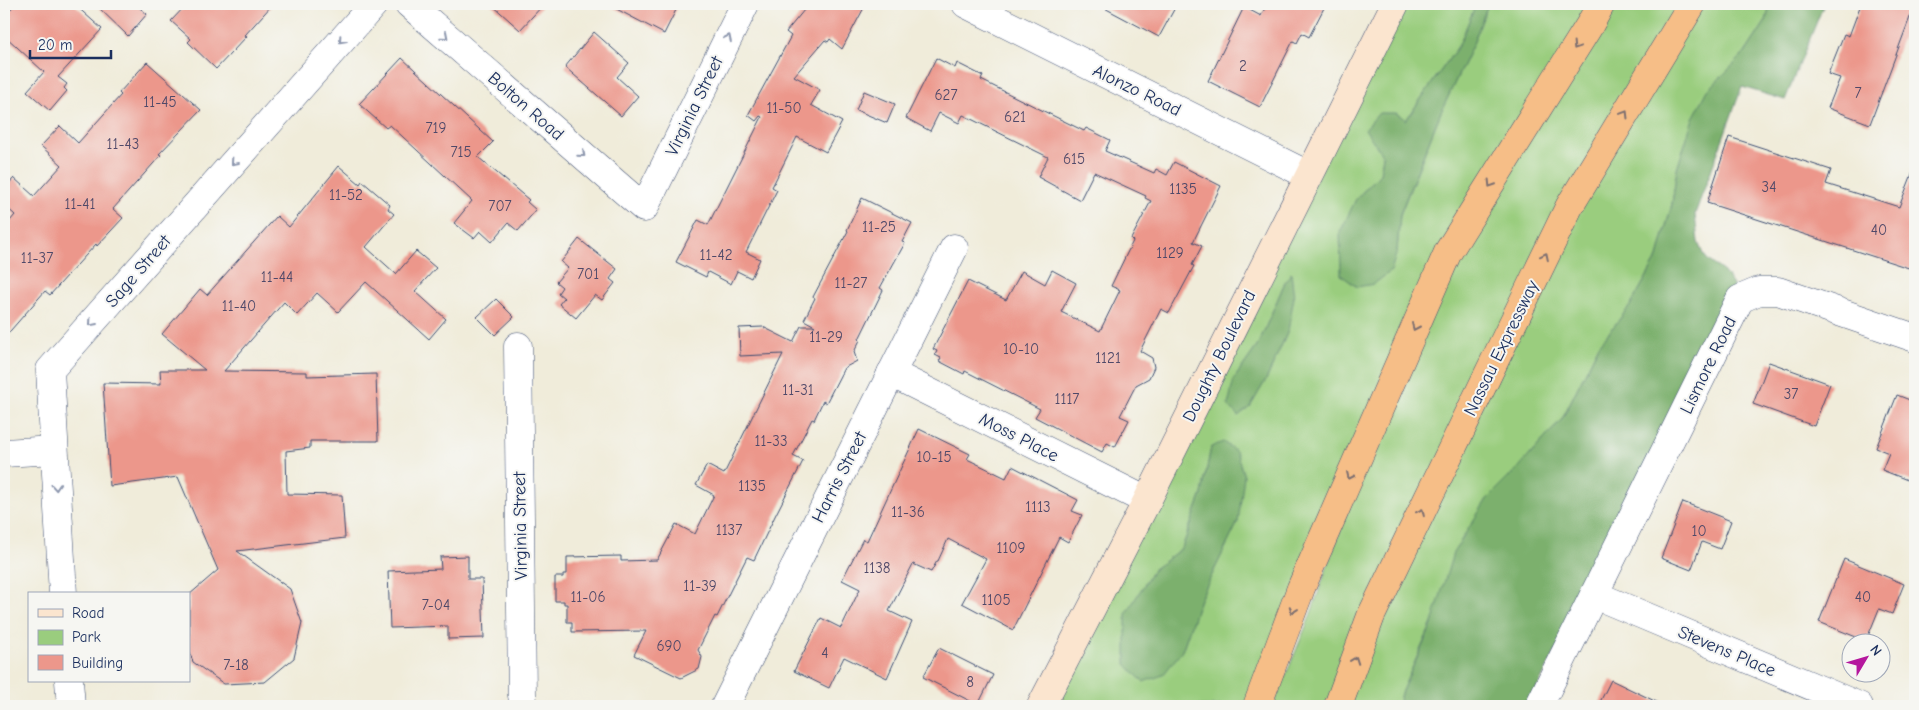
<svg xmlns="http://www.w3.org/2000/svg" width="1919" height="710" font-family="'Comic Neue',sans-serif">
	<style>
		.green { fill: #9acd7e; stroke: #5a7e6e; fill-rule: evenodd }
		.forest { fill: #7bb06d; stroke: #4b7066 }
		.building { fill: #ec978b }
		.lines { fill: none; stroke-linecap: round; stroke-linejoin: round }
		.minor-casing { stroke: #3b4b71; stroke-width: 29 }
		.secondary-casing { stroke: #3b4b71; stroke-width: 29 }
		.trunk-casing { stroke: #3b4b71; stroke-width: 29 }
		.minor { stroke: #fff; stroke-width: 28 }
		.secondary { stroke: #fbe5cf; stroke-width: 28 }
		.trunk { stroke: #f6be87; stroke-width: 28 }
		.oneway { stroke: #8d97ae }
		.oneway2 { stroke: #7e6f70 }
		.labels { text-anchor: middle; stroke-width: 4; stroke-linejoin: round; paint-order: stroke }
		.number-label { font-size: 15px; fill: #4f4969 }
		.street-label { font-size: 18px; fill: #1b2f5e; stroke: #f6f6f2 }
	</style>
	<rect width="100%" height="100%" fill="#f6f6f2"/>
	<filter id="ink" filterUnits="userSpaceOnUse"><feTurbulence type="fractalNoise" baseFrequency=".02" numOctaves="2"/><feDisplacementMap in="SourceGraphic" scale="10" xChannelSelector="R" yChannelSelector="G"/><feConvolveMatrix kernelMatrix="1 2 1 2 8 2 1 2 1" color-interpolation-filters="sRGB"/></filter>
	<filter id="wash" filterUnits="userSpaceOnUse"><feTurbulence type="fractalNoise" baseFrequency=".0096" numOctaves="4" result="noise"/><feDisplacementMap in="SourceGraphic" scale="20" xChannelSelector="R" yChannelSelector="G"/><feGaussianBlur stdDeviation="1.12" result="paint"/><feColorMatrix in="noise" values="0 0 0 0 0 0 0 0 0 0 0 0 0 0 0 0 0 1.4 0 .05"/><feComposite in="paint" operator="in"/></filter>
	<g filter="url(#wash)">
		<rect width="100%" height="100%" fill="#f0ecda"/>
		<g class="green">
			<path d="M1399 4H1476L1459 45 1406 120 1383 156 1380 174 1356 199 1397 251 1400 215 1440 114 1473 44 1488 4H1596L1447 246 1248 706H1049ZM1285 282 1288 331 1267 378 1250 407 1234 379 1258 345ZM1211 447 1238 522 1200 599 1182 651 1153 570 1182 548 1202 494Z"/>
			<path d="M1611 4H1682L1332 706H1273L1309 619 1375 431 1450 277 1525 144Z"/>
			<path d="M1700 4H1770L1766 21 1745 53 1708 90 1677 169 1672 204 1658 257 1630 306 1599 345 1562 419 1520 466 1487 499 1401 693 1398 706H1345L1375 620 1570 219Z"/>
		</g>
		<g class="forest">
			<path d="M1476 4H1488L1473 44 1440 114 1400 214 1397 251 1391 271 1374 284 1357 287 1341 275 1340 232 1356 199 1380 174 1383 156 1365 129 1379 113H1396L1406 120 1459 45Z"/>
			<path d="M1770 4H1824L1785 100 1742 87 1695 214 1698 242 1703 254 1708 260 1724 272 1733 285V299L1528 706H1398L1401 693 1431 627 1453 553 1487 499 1520 466 1562 419 1599 345 1630 306 1658 257 1672 204 1677 169 1693 118 1708 90 1745 53 1766 21Z"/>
			<path d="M1291 273 1294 297 1288 331 1267 378 1250 407 1238 416 1228 405 1234 379 1258 345 1285 282Z"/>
			<path d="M1223 442 1236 451 1244 476 1238 522 1200 599 1182 651 1163 675 1143 682 1126 664V614L1153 570 1182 548 1202 494 1211 447Z"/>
		</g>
		<g id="blocks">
			<g class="building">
				<path d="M15 4H74L102 29 58 77 67 84 64 88 67 91 50 111 27 91 44 72 4 35V17Z"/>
				<path d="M95 4H135L147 14 128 36Z"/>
				<path d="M187 4H273L245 35 247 36 216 69 188 42 191 39 171 21Z"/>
				<path d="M491 4H544L520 30Z"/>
				<path d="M607 4H679L664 34Z"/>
				<path d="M809 4H866L842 49 830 39 828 42 825 40 794 76 820 90 811 105 842 122 826 152 797 137 772 187 777 190 746 252 760 259 751 278 737 271 731 284 708 272 706 277 676 262 698 220 708 225 762 117 760 116 756 121 748 115 791 36 786 32Z"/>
				<path d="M1097 4H1177L1159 37Z"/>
				<path d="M1267 4H1326L1309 37 1302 33 1297 43 1293 41 1260 107 1208 81 1244 7 1261 16Z"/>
				<path d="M1861 4H1915L1870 124 1828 108 1840 78 1828 74 1844 34 1849 36Z"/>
				<path d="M594 32 629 63 617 77 638 96 621 116 565 67Z"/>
				<path d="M402 58 493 142 478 157 529 200 527 202 536 210 518 231 508 223 492 242 480 231 474 238 454 223 472 201 390 125 386 128 359 104Z"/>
				<path d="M936 58 955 68 957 63 983 76 981 80 1084 131 1086 128 1110 140 1105 151 1154 173 1156 169 1167 175 1174 162 1221 186 1193 242 1202 246 1192 265 1194 266 1169 313 1161 309 1140 351 1152 358 1154 367 1149 378 1136 385 1120 416 1129 420 1115 447 1107 443 1102 452 1035 417 1040 409 965 371 964 374 939 361 941 358 935 355 937 351 933 349 968 281 1006 300 1022 271 1045 284 1052 270 1076 283 1061 312 1100 331 1120 290 1111 286 1133 241 1131 239 1151 201 1145 198 1146 196 1094 172 1080 200 1038 177 1048 157 963 115 959 123 939 113 930 131 906 118Z"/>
				<path d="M147 62 201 110 159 154 161 155 113 209 123 218 97 246 96 244 50 295 45 291 4 338V228L15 215 4 205V189L14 178 34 196 62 165 41 146 60 126 78 143 121 95 119 93Z"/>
				<path d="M864 91 895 104 887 123 856 110Z"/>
				<path d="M1729 137 1831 170 1826 184 1899 207 1914 169 1915 170V270L1707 203Z"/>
				<path d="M339 166 360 184 362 181 390 205 388 209 394 214 366 247 396 274 416 251 436 268 415 291 446 319 429 339 366 282 338 312 317 293 297 315 284 302 224 371 307 372V376L376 374 378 441H310V448L286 451 287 494 342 495 345 538 237 551 290 589 302 623 294 658 265 682 224 684 193 662 189 650V595L218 570 178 477 110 486 103 383 161 384 160 370H205L162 334 200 289 207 295 277 216 289 227Z"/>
				<path d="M862 198 912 223 902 242 905 243 880 288 883 290 859 339 860 340 854 352 857 361 844 368 826 403 823 401 814 420 812 419 793 456 803 461 775 516 754 560 747 557 717 617 715 616 698 650 702 657 699 669 681 678 634 655 646 631 572 632V622H567V604H564V601H555V577H563V574H567V557L621 556V561L657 560 676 524 695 534 714 495 696 485 707 465 724 474 783 354 740 356 739 328 763 327 793 342 801 326H815L804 320 815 298 813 297 848 231 847 230Z"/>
				<path d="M579 239 617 269 610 279 615 283 602 300 595 295 576 318 559 304 564 298 558 293 562 287 556 282 568 268 561 262Z"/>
				<path d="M496 299 514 317 495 335 477 317Z"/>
				<path d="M1769 362 1830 384 1814 426 1753 404Z"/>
				<path d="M1897 395 1915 402V483L1882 470 1889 453 1876 448Z"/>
				<path d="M919 429 970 454 967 459 1006 478 1012 466 1078 500 1072 511 1082 515 1068 542 1059 537 1013 630 962 603 986 559 948 539 938 561H937L931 572 913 564 889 611 912 622 887 678 844 657 829 688 794 671 821 618 841 628 860 589 842 580 863 539 867 541Z"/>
				<path d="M1683 502 1731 521 1720 549 1702 542 1691 570 1661 558Z"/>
				<path d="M468 556V579H482L484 638 448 639V626L390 628 388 571 441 569 440 557Z"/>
				<path d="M1844 559 1904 584 1892 614 1879 609 1866 641 1819 622Z"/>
				<path d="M939 648 993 675 978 705 923 677Z"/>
				<path d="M1611 680 1665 706H1598Z"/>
			</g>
		</g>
	</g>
	<g filter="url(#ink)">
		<use href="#blocks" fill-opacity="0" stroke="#3b4b71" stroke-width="1"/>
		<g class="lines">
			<defs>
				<g id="minor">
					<path d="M409 4 644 208 745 4"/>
					<path d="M966 4 1308 175"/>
					<path d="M518 346 522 695 524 706"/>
					<path d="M891 373 1147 501"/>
					<path d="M4 453 54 450"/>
					<path d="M63 594 50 370 374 4"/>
					<path d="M1595 595 1859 706"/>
					<path d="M69 681 71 706"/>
					<path d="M725 706 954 248"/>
					<path d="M1539 706 1740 299 1759 291H1778L1915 338"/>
				</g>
				<path id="secondary" d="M1041 706 1147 501 1395 4"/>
				<g id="trunk">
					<path d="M1257 706 1301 588 1448 252 1589 26 1601 4"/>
					<path d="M1338 706 1371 616 1569 207 1692 4"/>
				</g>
			</defs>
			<use href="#minor" class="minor-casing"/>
			<use href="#secondary" class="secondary-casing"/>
			<use href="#trunk" class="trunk-casing"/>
			<use href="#minor" class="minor"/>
			<use href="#secondary" class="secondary"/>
			<use href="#trunk" class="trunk"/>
		</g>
		<defs><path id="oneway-chevron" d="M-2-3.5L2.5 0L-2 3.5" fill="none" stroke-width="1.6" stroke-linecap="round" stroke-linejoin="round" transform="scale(1.25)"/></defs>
		<g class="oneway">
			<use href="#oneway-chevron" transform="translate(445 36) rotate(41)"/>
			<use href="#oneway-chevron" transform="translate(728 38) rotate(-64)"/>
			<use href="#oneway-chevron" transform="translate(342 40) rotate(131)"/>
			<use href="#oneway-chevron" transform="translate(582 154) rotate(41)"/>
			<use href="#oneway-chevron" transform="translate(234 162) rotate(131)"/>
			<use href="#oneway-chevron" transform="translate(92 323) rotate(131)"/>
			<use href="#oneway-chevron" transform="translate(56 487) rotate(86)"/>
		</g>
		<g class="oneway2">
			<use href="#oneway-chevron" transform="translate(1576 46) rotate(122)"/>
			<use href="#oneway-chevron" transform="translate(1625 114) rotate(-59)"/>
			<use href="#oneway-chevron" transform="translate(1491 184) rotate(122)"/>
			<use href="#oneway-chevron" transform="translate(1545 256) rotate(-64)"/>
			<use href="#oneway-chevron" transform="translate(1415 327) rotate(114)"/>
			<use href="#oneway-chevron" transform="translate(1350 476) rotate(114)"/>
			<use href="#oneway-chevron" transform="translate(1421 512) rotate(-64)"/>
			<use href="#oneway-chevron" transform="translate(1293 610) rotate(110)"/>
			<use href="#oneway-chevron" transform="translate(1355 660) rotate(-70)"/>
		</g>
	</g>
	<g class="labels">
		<g class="number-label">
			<text x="1243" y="71">2</text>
			<text x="1858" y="98">7</text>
			<text x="946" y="100">627</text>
			<text x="160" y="107">11-45</text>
			<text x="784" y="113">11-50</text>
			<text x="1015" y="122">621</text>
			<text x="436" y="133">719</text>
			<text x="123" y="149">11-43</text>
			<text x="461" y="157">715</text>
			<text x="1074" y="164">615</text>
			<text x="1769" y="192">34</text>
			<text x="1183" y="194">1135</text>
			<text x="346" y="200">11-52</text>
			<text x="80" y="209">11-41</text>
			<text x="500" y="211">707</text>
			<text x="879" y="232">11-25</text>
			<text x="1879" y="235">40</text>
			<text x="1170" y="258">1129</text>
			<text x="716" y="260">11-42</text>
			<text x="37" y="263">11-37</text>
			<text x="588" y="279">701</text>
			<text x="277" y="282">11-44</text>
			<text x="851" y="288">11-27</text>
			<text x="239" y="311">11-40</text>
			<text x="826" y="342">11-29</text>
			<text x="1021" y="354">10-10</text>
			<text x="1108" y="363">1121</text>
			<text x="798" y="395">11-31</text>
			<text x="1791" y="399">37</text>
			<text x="1067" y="404">1117</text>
			<text x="771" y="446">11-33</text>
			<text x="934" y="462">10-15</text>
			<text x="752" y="491">1135</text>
			<text x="1038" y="512">1113</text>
			<text x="908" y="517">11-36</text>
			<text x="729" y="535">1137</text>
			<text x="1699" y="536">10</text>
			<text x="1011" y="553">1109</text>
			<text x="877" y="573">1138</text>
			<text x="700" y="591">11-39</text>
			<text x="588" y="602">11-06</text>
			<text x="1863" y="602">40</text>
			<text x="996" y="605">1105</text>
			<text x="436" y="610">7-04</text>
			<text x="669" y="651">690</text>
			<text x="825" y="658">4</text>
			<text x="236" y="670">7-18</text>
			<text x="970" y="687">8</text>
		</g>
		<g class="street-label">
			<text transform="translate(1137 90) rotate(26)" y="6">Alonzo Road</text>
			<text transform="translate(526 106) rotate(41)" y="6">Bolton Road</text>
			<text transform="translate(694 106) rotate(-64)" y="6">Virginia Street</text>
			<text transform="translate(138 271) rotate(-49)" y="6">Sage Street</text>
			<text transform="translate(1501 348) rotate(-64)" y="6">Nassau Expressway</text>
			<text transform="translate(1219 356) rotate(-64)" y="6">Doughty Boulevard</text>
			<text transform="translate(1708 365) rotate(-64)" y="6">Lismore Road</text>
			<text transform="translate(1019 437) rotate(27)" y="6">Moss Place</text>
			<text transform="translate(839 477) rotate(-63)" y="6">Harris Street</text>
			<text transform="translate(520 526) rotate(-91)" y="6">Virginia Street</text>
			<text transform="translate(1727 651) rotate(23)" y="6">Stevens Place</text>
		</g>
	</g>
	<rect width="1919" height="710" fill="none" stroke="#f6f6f2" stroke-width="20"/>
	<rect x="28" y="592" width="162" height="90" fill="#f6f6f2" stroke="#9ea6b7"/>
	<rect x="38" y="609" width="25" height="8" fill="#fbe5cf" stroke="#9ea6b7"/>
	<text x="72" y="618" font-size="15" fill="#1b2f5e">Road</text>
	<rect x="38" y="630" width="25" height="15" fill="#9acd7e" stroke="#9ea6b7"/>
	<text x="72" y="642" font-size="15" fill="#1b2f5e">Park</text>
	<rect x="38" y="655" width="25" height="15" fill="#ec978b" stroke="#9ea6b7"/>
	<text x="72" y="668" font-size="15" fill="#1b2f5e">Building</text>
	<g transform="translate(1866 658) rotate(52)"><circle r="24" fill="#f6f6f2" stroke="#9ea6b7"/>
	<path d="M0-4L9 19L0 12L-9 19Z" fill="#b5179e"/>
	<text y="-8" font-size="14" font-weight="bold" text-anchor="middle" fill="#1b2f5e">N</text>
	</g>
	<path d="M30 50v8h81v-8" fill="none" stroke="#1b2f5e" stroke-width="2.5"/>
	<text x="38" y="50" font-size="15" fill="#1b2f5e" stroke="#f6f6f2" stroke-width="4" paint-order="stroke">20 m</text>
</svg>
